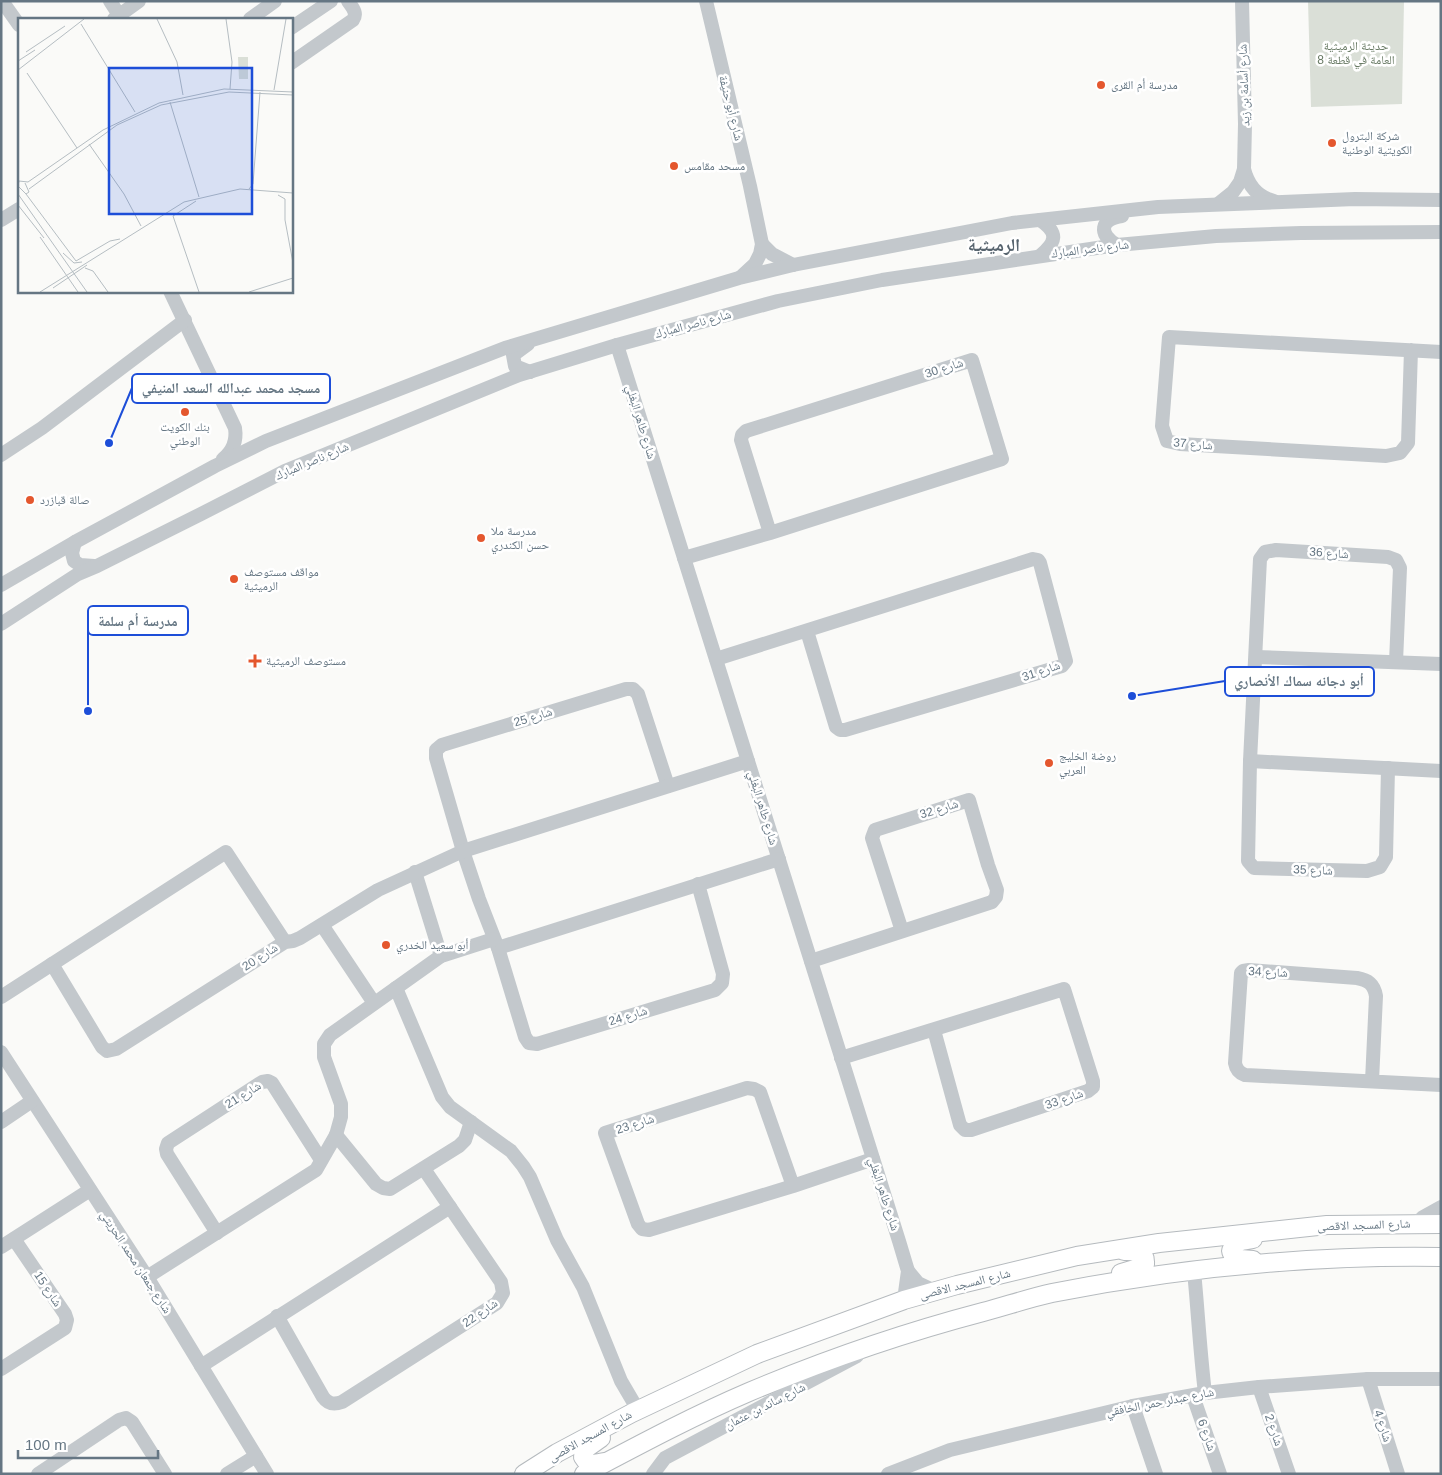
<svg xmlns="http://www.w3.org/2000/svg" width="1442" height="1475" font-family="Helvetica,'Noto Naskh Arabic',sans-serif">
	<style>
		.green { fill: #dadfd7 }
		.lines { fill: none; stroke-linecap: round; stroke-linejoin: round }
		.major-casing { stroke: #b5babe; stroke-width: 20 }
		.minor { stroke: #c3c8cc; stroke-width: 14 }
		.major { stroke: #fff; stroke-width: 18 }
		.poi-dot { fill: #e4572e; stroke: #fff; stroke-width: 2 }
		.labels { text-anchor: middle; stroke-width: 5; stroke-linejoin: round; paint-order: stroke }
		.park-label { font-size: 12px; fill: #687a64; stroke: #fff }
		.poi-label { font-size: 12px; fill: #657683; stroke: #fff; text-anchor: start }
		.street-label { font-size: 12px; fill: #657683; stroke: #fff }
		.district-label { font-size: 18px; font-weight: bold; fill: #57646e; stroke: #fff }
		.inset-road { fill: none; stroke: #b5bdc2; stroke-width: 1 }
		.view { fill: #1d4ed8; fill-opacity: 0.15; stroke: #1d4ed8; stroke-width: 2.5 }
		.inset-edge { fill: none; stroke: #657683; stroke-width: 2.5 }
		.leader { fill: none; stroke: #1d4ed8; stroke-width: 2 }
		.callout-dot { fill: #1d4ed8; stroke: #fff; stroke-width: 2 }
		.callout { fill: #fff; stroke: #1d4ed8; stroke-width: 2 }
		.callout-label { font-size: 14px; text-anchor: middle; font-weight: bold; fill: #657683 }
	</style>
	<rect width="100%" height="100%" fill="#fafaf8"/>
	<path class="green" d="M1308 1H1404L1402 104 1311 107Z"/>
	<g class="lines">
		<defs>
			<g id="major">
				<path d="M1253 1260 1240 1259 1233 1256 1231 1251C1235 1240 1243 1241 1253 1239"/>
				<path d="M1121 1273 1141 1267 1145 1264C1146 1250 1135 1251 1124 1251"/>
				<path d="M601 1438 584 1450 583 1457C588 1466 596 1464 605 1462"/>
				<path d="M524 1474 557 1453 632 1413 757 1354 904 1300 957 1285 1077 1256 1159 1243 1327 1225 1441 1224"/>
				<path d="M584 1474C639 1445 693 1416 749 1392 825 1360 903 1333 983 1312 1006 1306 1029 1298 1052 1293 1180 1268 1311 1255 1441 1257"/>
			</g>
		</defs>
		<use href="#major" class="major-casing"/>
		<g class="minor">
			<path d="M2 1 19 25"/>
			<path d="M110 1 119 15"/>
			<path d="M706 1 750 186 762 244 760 254 755 264 741 277"/>
			<path d="M114 19 139 1"/>
			<path d="M250 19 275 1"/>
			<path d="M291 28 331 1"/>
			<path d="M291 63 353 20C358 13 352 7 348 1"/>
			<path d="M1244 169C1248 185 1257 197 1274 201"/>
			<path d="M1218 204 1233 192 1240 182 1244 169 1245 124 1242 1"/>
			<path d="M1 220 19 209"/>
			<path d="M1040 220C1059 233 1056 242 1041 255"/>
			<path d="M762 244 772 254 793 265"/>
			<path d="M1117 245C1098 234 1100 219 1122 216"/>
			<path d="M170 291 235 428C237 441 233 451 223 459"/>
			<path d="M528 344 513 355 515 366 530 372"/>
			<path d="M617 345 899 1241 908 1271 904 1300"/>
			<path d="M1411 350 1408 443 1400 453 1386 456 1180 444 1167 441 1162 426 1169 337 1441 352"/>
			<path d="M1 455 42 428 185 320"/>
			<path d="M75 542 72 553 74 561 80 565 94 566"/>
			<path d="M684 558 770 533 1002 459 972 360 746 431 742 435 741 440 770 533"/>
			<path d="M1 585 75 542 215 466 266 441 505 348 739 278 793 265 1012 223 1158 207 1355 199 1441 200"/>
			<path d="M1 624 78 574 97 566 201 514 285 471 519 375 617 345 778 301 882 280 1117 245 1216 236 1301 233 1441 232"/>
			<path d="M1256 657 1441 664"/>
			<path d="M716 659 1033 559 1038 560 1040 563 1066 661 1062 666 845 730H840L836 727 807 631"/>
			<path d="M1250 761 1441 771"/>
			<path d="M1388 768 1386 857 1380 867 1367 871 1254 868 1248 861 1250 761 1260 559 1265 552 1276 550 1388 557 1396 560 1400 568 1396 662"/>
			<path d="M668 786 638 694 633 689H626L442 745 436 750V758L463 851 479 899 498 948 525 1037 529 1043 537 1044 715 990 722 983 723 974 698 884"/>
			<path d="M415 872 441 956"/>
			<path d="M322 925 374 1003"/>
			<path d="M498 948 779 859"/>
			<path d="M811 961 992 902 996 897 997 890 988 865 969 800 875 830 872 838 902 931"/>
			<path d="M52 964 102 1047 107 1051 116 1049 285 942 293 941 300 938 378 890 463 851 748 761"/>
			<path d="M396 988 442 1097 450 1107 511 1151 523 1166 530 1177 557 1240 583 1287 621 1381 638 1410"/>
			<path d="M1 997 226 852 285 942"/>
			<path d="M1 1052 147 1277 267 1474"/>
			<path d="M841 1058 1064 989 1093 1081V1087L1088 1091 971 1130H965L960 1125 934 1030"/>
			<path d="M1372 1081 1376 996C1374 984 1368 980 1357 978L1249 970 1243 971 1241 973 1235 1063C1236 1069 1239 1073 1245 1075L1441 1085"/>
			<path d="M1 1122 32 1101"/>
			<path d="M336 1135 376 1184 383 1188 390 1189 459 1146 465 1140 471 1122"/>
			<path d="M793 1186 760 1092 754 1089 747 1088 605 1133 638 1224 642 1229 649 1230 793 1186 873 1159"/>
			<path d="M1416 1224 1423 1217 1441 1207"/>
			<path d="M217 1233 167 1154 166 1149 168 1143 262 1082 268 1081 272 1083 321 1160"/>
			<path d="M1 1247 90 1190"/>
			<path d="M908 1271 918 1283 935 1291"/>
			<path d="M1194 1271C1198 1312 1200 1352 1205 1393"/>
			<path d="M147 1277 316 1170 336 1135 341 1117V1104L324 1057V1044L330 1035 441 956 494 939"/>
			<path d="M277 1316 323 1397C328 1404 334 1405 342 1402L497 1303 503 1293 501 1282 424 1169"/>
			<path d="M201 1366 450 1207"/>
			<path d="M1 1369 65 1328 67 1320 65 1314 14 1239"/>
			<path d="M1368 1379 1398 1474"/>
			<path d="M1259 1387 1289 1474"/>
			<path d="M1193 1396 1220 1474"/>
			<path d="M1133 1406 1156 1474"/>
			<path d="M38 1474 119 1420 126 1418 132 1422 165 1474"/>
			<path d="M227 1474 256 1456"/>
			<path d="M653 1474 665 1458 857 1356"/>
			<path d="M888 1474 950 1450 1133 1406 1205 1393 1259 1387 1368 1379H1441"/>
		</g>
		<use href="#major" class="major"/>
	</g>
	<g class="poi-dot">
		<circle cx="1101" cy="85" r="5"/>
		<circle cx="1332" cy="143" r="5"/>
		<circle cx="674" cy="166" r="5"/>
		<circle cx="185" cy="412" r="5"/>
		<circle cx="30" cy="500" r="5"/>
		<circle cx="481" cy="538" r="5"/>
		<circle cx="234" cy="579" r="5"/>
		<path d="M252.5 653.5h5v5h5v5h-5v5h-5v-5h-5v-5h5z"/>
		<circle cx="1049" cy="763" r="5"/>
		<circle cx="386" cy="945" r="5"/>
	</g>
	<g class="labels">
		<g class="park-label">
			<text x="1356" y="50">حديثة الرميثية<tspan x="1356" dy="14">العامة في قطعة 8</tspan></text>
		</g>
		<g class="poi-label">
			<text x="1111" y="89">مدرسة أم القرى</text>
			<text x="1342" y="140">شركة البترول<tspan x="1342" dy="14">الكويتية الوطنية</tspan></text>
			<text x="684" y="170">مسحد مقامس</text>
			<text x="185" y="431" text-anchor="middle">بنك الكويت<tspan x="185" dy="14">الوطني</tspan></text>
			<text x="40" y="504">صالة قبازرد</text>
			<text x="491" y="535">مدرسة ملا<tspan x="491" dy="14">حسن الكندري</tspan></text>
			<text x="244" y="576">مواقف مستوصف<tspan x="244" dy="14">الرميثية</tspan></text>
			<text x="266" y="665">مستوصف الرميثية</text>
			<text x="1059" y="760">روضة الخليج<tspan x="1059" dy="14">العربي</tspan></text>
			<text x="396" y="949">أبو سعيد الخدري</text>
		</g>
		<g class="street-label">
			<text transform="translate(1244 85) rotate(-92)" y="4">شارع أسامة بن زيد</text>
			<text transform="translate(731 108) rotate(76)" y="4">شارع أبو حنيفة</text>
			<text transform="translate(1090 249) rotate(-7)" y="4">شارع ناصر المبارك</text>
			<text transform="translate(693 324) rotate(-15)" y="4">شارع ناصر المبارك</text>
			<text transform="translate(944 368) rotate(-18)" y="4">شارع 30</text>
			<text transform="translate(641 422) rotate(73)" y="4">شارع طاهر البغلي</text>
			<text transform="translate(1193 444) rotate(5)" y="4">شارع 37</text>
			<text transform="translate(312 461) rotate(-23)" y="4">شارع ناصر المبارك</text>
			<text transform="translate(1329 553) rotate(4)" y="4">شارع 36</text>
			<text transform="translate(1041 671) rotate(-19)" y="4">شارع 31</text>
			<text transform="translate(533 717) rotate(-17)" y="4">شارع 25</text>
			<text transform="translate(763 808) rotate(73)" y="4">شارع طاهر البغلي</text>
			<text transform="translate(939 809) rotate(-17)" y="4">شارع 32</text>
			<text transform="translate(1313 870) rotate(2)" y="4">شارع 35</text>
			<text transform="translate(260 957) rotate(-33)" y="4">شارع 20</text>
			<text transform="translate(1268 972) rotate(3)" y="4">شارع 34</text>
			<text transform="translate(628 1016) rotate(-17)" y="4">شارع 24</text>
			<text transform="translate(243 1095) rotate(-32)" y="4">شارع 21</text>
			<text transform="translate(1064 1099) rotate(-19)" y="4">شارع 33</text>
			<text transform="translate(635 1124) rotate(-18)" y="4">شارع 23</text>
			<text transform="translate(884 1194) rotate(72)" y="4">شارع طاهر البغلي</text>
			<text transform="translate(1364 1225) rotate(-2)" y="4">شارع المسجد الاقصى</text>
			<text transform="translate(136 1262) rotate(57)" y="4">شارع جمعان محمد الحريتي</text>
			<text transform="translate(965 1284) rotate(-14)" y="4">شارع المسجد الاقصى</text>
			<text transform="translate(48 1289) rotate(56)" y="4">شارع 15</text>
			<text transform="translate(480 1313) rotate(-35)" y="4">شارع 22</text>
			<text transform="translate(1160 1402) rotate(-11)" y="4">شارع عبدلر حمن الخافقي</text>
			<text transform="translate(765 1406) rotate(-27)" y="4">شارع ساند بن عثمان</text>
			<text transform="translate(1383 1426) rotate(72)" y="4">شارع 4</text>
			<text transform="translate(1274 1430) rotate(71)" y="4">شارع 2</text>
			<text transform="translate(1207 1435) rotate(71)" y="4">شارع 6</text>
			<text transform="translate(590 1436) rotate(-29)" y="4">شارع المسجد الاقصى</text>
		</g>
		<g class="district-label">
			<text x="994" y="251">الرميثية</text>
		</g>
	</g>
	<g transform="translate(18 18)">
		<rect width="275" height="275" fill="#fafaf8"/>
		<path d="M220 39H230V61H221Z" fill="#dadfd7"/>
		<path class="inset-road" d="M139 1 159 44 165 77M208 1 214 44 212 71M63 6 117 94M8 34 47 8M0 43 17 32M0 52 66 1M9 55 59 130M256 72 268 1M152 84 181 179M71 126 106 176 123 208M7 165 11 174 8 176 0 168 1 163 10 164 85 112 141 85 206 71 275 74M11 171 99 107 143 87 211 74 275 77M231 171 235 166 242 74M0 176 69 274M8 176 58 243 92 223 102 221M260 177 267 181V202L275 245M178 183 155 198 181 274M0 187 26 220M22 219 60 274M45 235 56 245 64 244M67 250 75 253 90 274M35 270 69 247M22 274 166 184 222 171 275 175M231 274 275 260"/>
		<path class="view" d="M91 50H234V196H91Z"/>
		<rect width="275" height="275" class="inset-edge"/>
	</g>
	<path class="leader" d="M109 443L132 388M88 711L88 621M1132 696L1225 681"/>
	<g class="callout-dot">
		<circle cx="109" cy="443" r="5"/>
		<circle cx="88" cy="711" r="5"/>
		<circle cx="1132" cy="696" r="5"/>
	</g>
	<g class="callout">
		<rect x="132" y="374" width="198" height="29" rx="5"/>
		<rect x="88" y="606" width="100" height="29" rx="5"/>
		<rect x="1225" y="667" width="149" height="29" rx="5"/>
	</g>
	<g class="callout-label">
		<text x="231" y="393">مسجد محمد عبدالله السعد المنيفي</text>
		<text x="138" y="626">مدرسة أم سلمة</text>
		<text x="1299" y="686">أبو دجانه سماك الأنصاري</text>
	</g>
	<rect width="1442" height="1475" fill="none" stroke="#657683" stroke-width="5"/>
	<path d="M18 1450v8h140v-8" fill="none" stroke="#657683" stroke-width="2.5"/>
	<text x="25" y="1450" font-size="15" fill="#657683" stroke="#ffffff" stroke-width="4" paint-order="stroke">100 m</text>
</svg>
